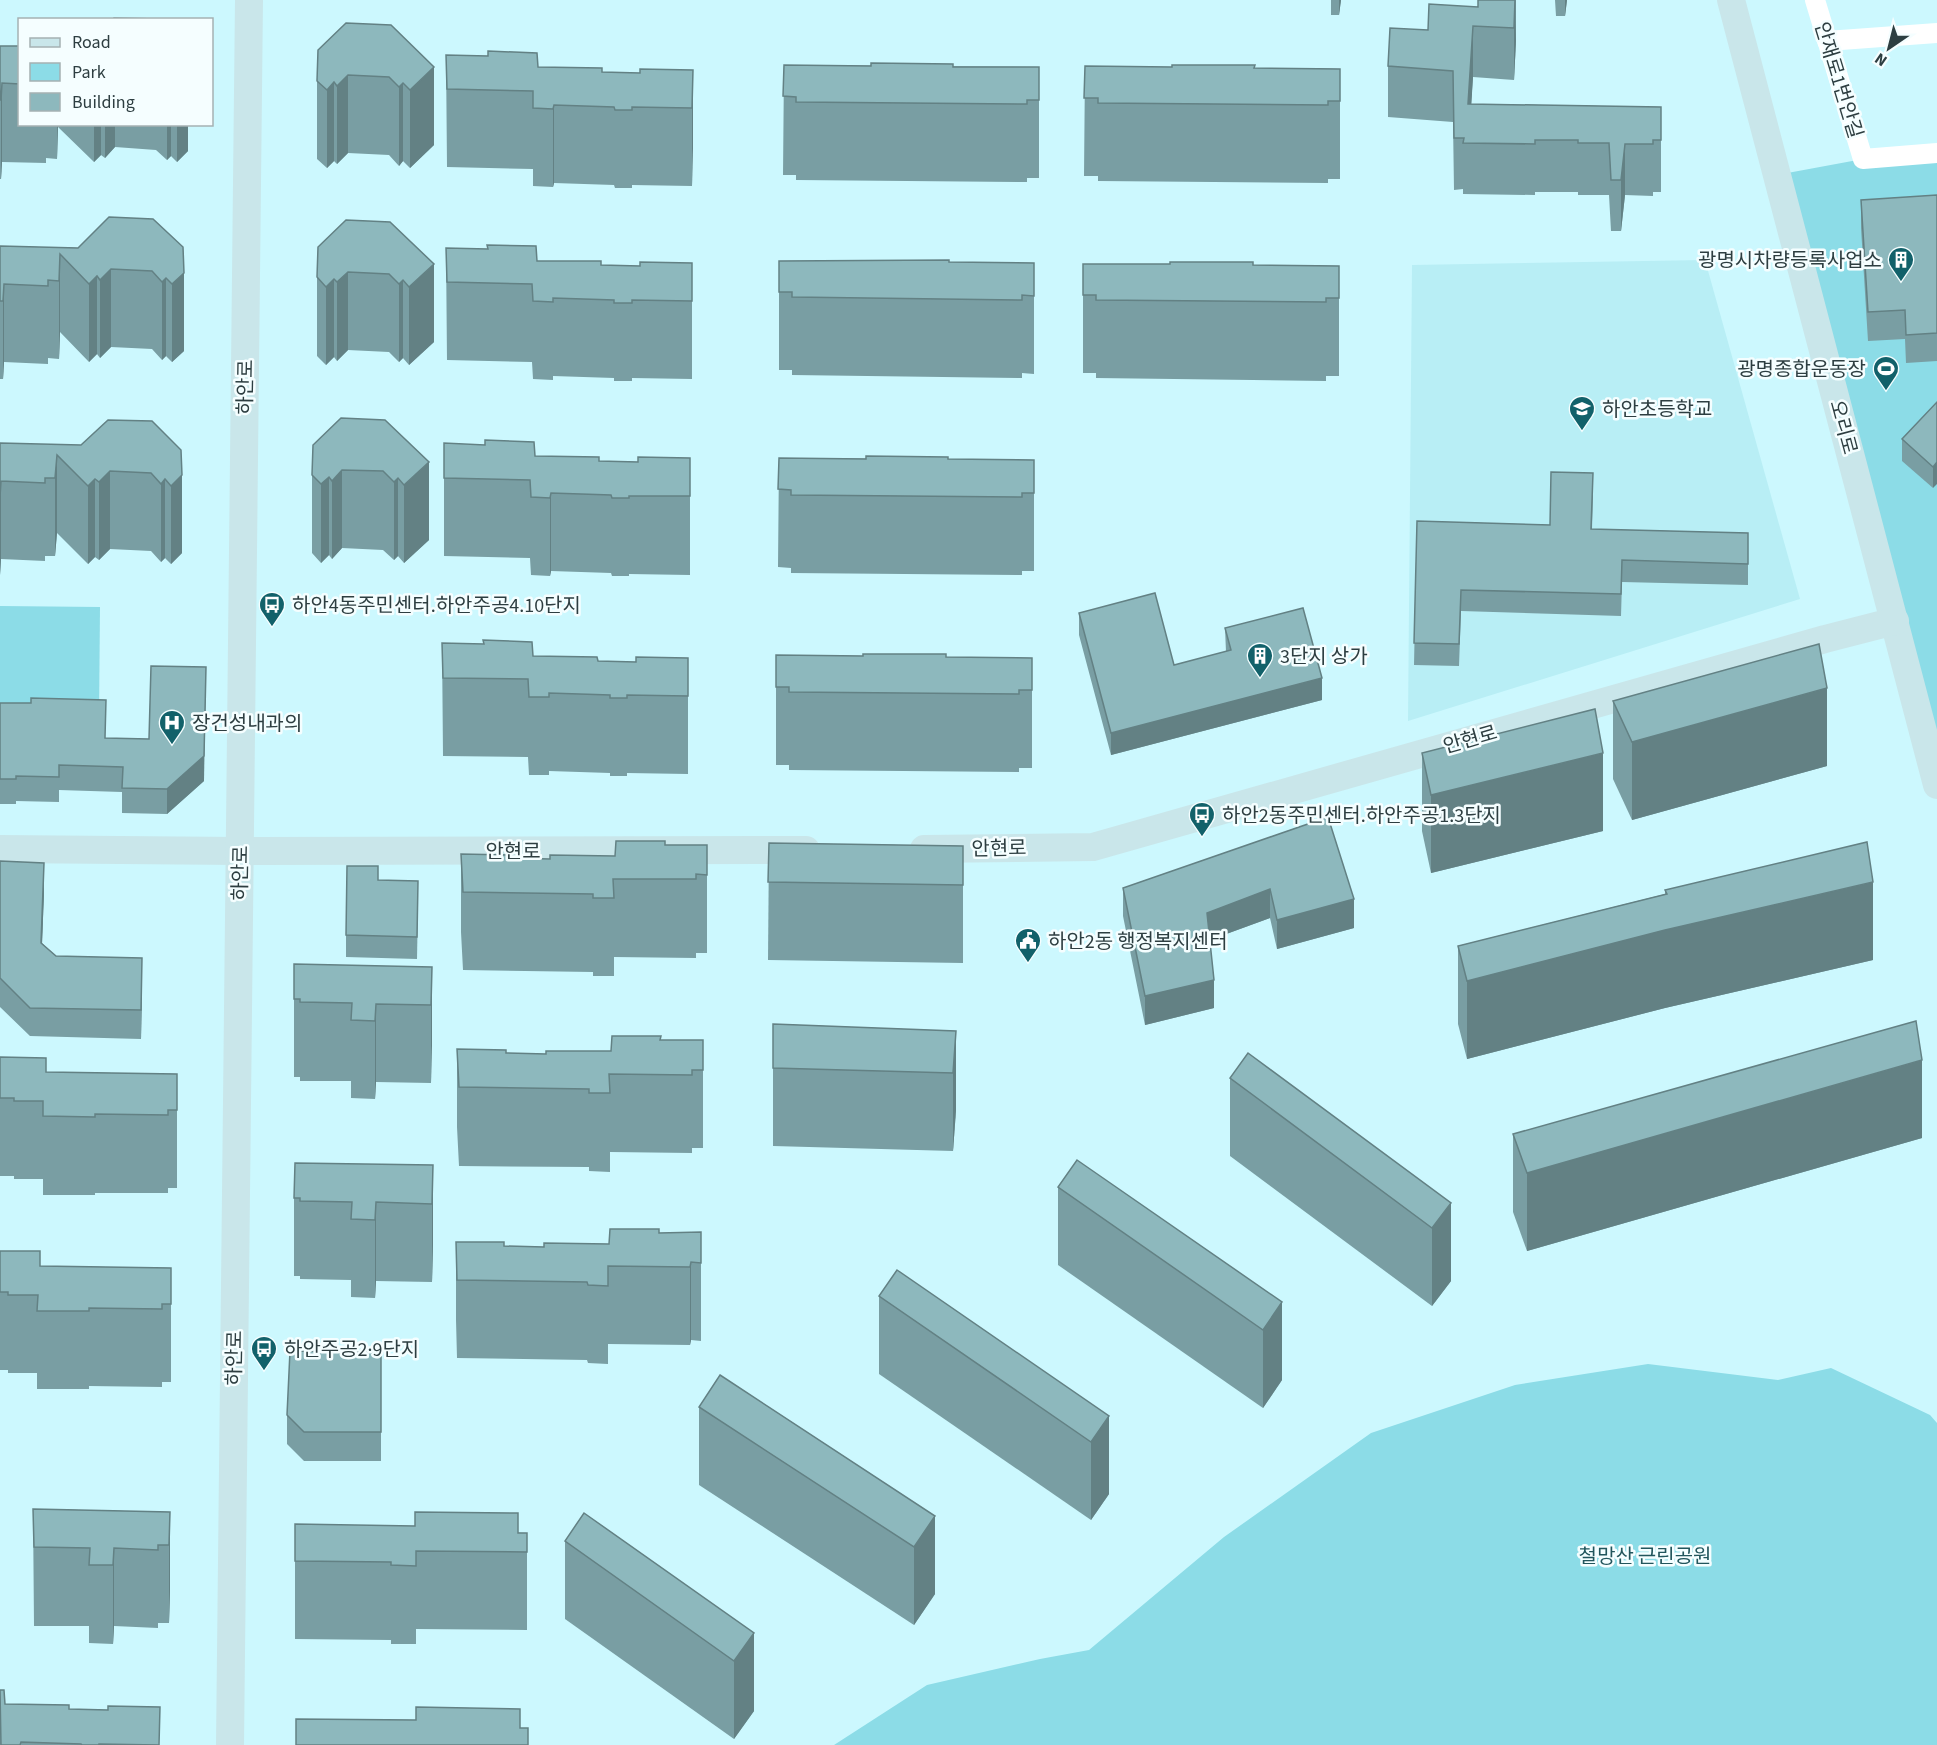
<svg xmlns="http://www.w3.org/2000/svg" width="1937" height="1745" font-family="'Source Sans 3','Noto Sans KR',sans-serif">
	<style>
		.built { fill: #b8eef5 }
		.green { fill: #8cdce7 }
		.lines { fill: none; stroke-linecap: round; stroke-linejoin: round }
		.street { stroke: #fff; stroke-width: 20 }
		.secondary { stroke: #c9e6ea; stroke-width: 28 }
		.wall { fill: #799ea3 }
		.shaded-wall { fill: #638184 }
		.building { fill: #8db8bd; stroke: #638184; stroke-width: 1.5 }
		.labels { text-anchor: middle; stroke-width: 5; stroke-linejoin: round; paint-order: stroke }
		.street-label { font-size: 20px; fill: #2d3e41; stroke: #f5feff }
		.poi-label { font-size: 20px; fill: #2d3e41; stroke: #f5feff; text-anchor: start }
		.park-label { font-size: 20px; fill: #22565d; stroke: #f5feff }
	</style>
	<rect width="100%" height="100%" fill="#ccf8fe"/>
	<path class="built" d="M1705 260 1800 599 1408 721 1412 265Z"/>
	<g class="green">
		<path d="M1937 153V785L1777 175 1863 159Z"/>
		<path d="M0 606 100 607 99 717 0 715Z"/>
		<path d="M1648 1364 1778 1380 1831 1368 1930 1415 1937 1423V1745H834L927 1685 1040 1659 1089 1650 1224 1537 1371 1433 1515 1385Z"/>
	</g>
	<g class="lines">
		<g class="street">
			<path d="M1815 0 1863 159 1937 153"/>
			<path d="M1827 41 1937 33"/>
		</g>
		<g class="secondary">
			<path d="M1731 0 1937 785"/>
			<path d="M0 849 240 851 806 850"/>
			<path d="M924 849 1093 847 1825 639 1895 621"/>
			<path d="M230 1745 249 0"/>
		</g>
	</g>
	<g class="wall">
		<path d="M1331 0H1341L1339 15H1331Z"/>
		<path d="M1516 0V41L1514 80 1473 77 1471 104 1661 107V192H1653V196L1625 195 1621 231H1611L1609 195H1578V192H1535V195L1463 194V189L1454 190 1453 122 1388 117V66L1428 30 1478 7Z"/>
		<path d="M1555 0H1567L1565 16H1556Z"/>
		<path d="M391 25 434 145 410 168 403 161 399 166 389 155 348 153 337 164 334 161 327 168 317 159V81Z"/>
		<path d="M0 46H20V124H188V151L177 162 171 156 167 160 156 150 115 147 105 158 101 155 94 162 58 127 57 159 46 158V163L2 162 1 179H0Z"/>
		<path d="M446 55 538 67 602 72 640 73 693 70 692 186 632 185V188H615L614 185 554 183 553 187 533 186V169L447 167Z"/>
		<path d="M784 65 1039 67V178H1027V182L796 180V175H783Z"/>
		<path d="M1085 66 1340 69V179H1328V183L1098 181V176H1084Z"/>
		<path d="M1937 195V361L1906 363 1905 339 1868 341 1861 228V200Z"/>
		<path d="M390 222 434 342 409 365 403 358 399 362 389 352 348 350 337 361 334 357 326 365 317 356V277Z"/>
		<path d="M0 246 78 248 183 247 184 351 172 362 166 356 162 360 152 349 111 347 100 358 97 354 89 362 60 332 59 359 48 358V364L4 362 3 379H0Z"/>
		<path d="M446 248 537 261 601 265 640 266 692 263V379L632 378V381H614V378L553 376V380L533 379 532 362 447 360Z"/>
		<path d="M779 261 1034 263V374L1022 373V378L792 375V370H779Z"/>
		<path d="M1083 264 1339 266V376H1326V381L1096 378V373H1083Z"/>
		<path d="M1937 402 1933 488 1902 461V439Z"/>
		<path d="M385 420 429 540 404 563 398 556 394 560 383 550 342 548 332 559 329 555 321 563 312 553V475Z"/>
		<path d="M0 443 181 450 182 553 171 564 165 558 161 562 151 551 110 549 99 560 95 557 88 564 57 533 55 556H45V561L1 559 0 575Z"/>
		<path d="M444 443 535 456 599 461 638 462 690 458V575L629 574V576H612L611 573 551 571 550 576 531 575 530 558 444 556Z"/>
		<path d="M779 458 1034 460V571H1022V575L791 573V568L778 567Z"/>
		<path d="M1593 495 1592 529 1748 533V585L1622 582 1621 616 1461 611 1459 666 1414 665 1417 521 1550 525Z"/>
		<path d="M1079 613 1174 665 1226 652 1225 628 1322 700 1111 755 1079 635Z"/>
		<path d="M442 643 533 656 598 661 636 662 688 658V774L627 773V776H610V773L549 771V775H529L528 757 443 756Z"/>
		<path d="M776 655 1032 658V768H1019V772L789 770V765H776Z"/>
		<path d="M1613 701 1827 766 1632 820 1613 779Z"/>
		<path d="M0 703 106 738 204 781 167 814 122 813V792L59 790V802L16 801V804H0Z"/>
		<path d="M1422 753 1603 831 1431 873 1422 831Z"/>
		<path d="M1328 817 1354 928 1277 949 1270 918 1210 940 1214 1008 1145 1025 1123 916V888Z"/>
		<path d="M769 843 963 846V963L768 960Z"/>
		<path d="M665 845H707V953H696V958L614 957V976H593V972L463 970 461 932V854L510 858 550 859 615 856Z"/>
		<path d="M0 861 44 892 42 943 56 956 142 986 141 1039 30 1036 0 1007Z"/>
		<path d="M378 880 418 903 417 959 346 957V935Z"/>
		<path d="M1665 890 1873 960 1665 1008 1467 1059 1458 1024V946L1665 894Z"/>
		<path d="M432 967 431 1083 376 1082 375 1099 351 1098V1081H300V1077H294V999Z"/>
		<path d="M773 1024 956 1031V1110L953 1151 773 1146Z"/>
		<path d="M661 1040H703V1148H692V1153L610 1152V1172L589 1171V1167L459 1166 457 1127V1049L506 1053 546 1054 611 1051Z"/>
		<path d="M0 1057 46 1072 177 1074V1188H168V1193H95V1195H43V1179H14V1176H0Z"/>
		<path d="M1230 1078 1451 1203V1281L1432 1306 1230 1156Z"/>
		<path d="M1513 1134 1922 1138 1527 1251 1513 1212Z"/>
		<path d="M433 1165V1244L432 1282 376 1281 375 1298 351 1297V1280L300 1279V1276H294V1198Z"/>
		<path d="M1058 1187 1282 1302V1380L1263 1408 1058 1265Z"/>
		<path d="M701 1232V1341L691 1340 690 1345 608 1344V1364L588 1363 587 1360 457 1358 456 1320V1242L504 1246 544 1247 609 1244 659 1233Z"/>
		<path d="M0 1251 40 1266 171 1268V1382H162V1387L89 1386V1389H37V1373H8V1370H0Z"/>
		<path d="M879 1296 1109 1416V1494L1091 1520 879 1374Z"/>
		<path d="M381 1352V1461H304L287 1444V1415Z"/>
		<path d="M699 1407 935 1516V1594L914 1625 699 1485Z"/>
		<path d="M33 1509 170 1512V1590L169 1623H158V1628L114 1626 113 1644 89 1643V1626H34Z"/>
		<path d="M295 1524 527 1533V1630L416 1629V1644H391V1640L295 1639Z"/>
		<path d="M565 1541 754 1633V1711L734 1739 565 1619Z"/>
		<path d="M0 1690 5 1704 69 1709 160 1745H0Z"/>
	</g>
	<g class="shaded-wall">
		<path d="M1339 0H1341L1339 15Z"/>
		<path d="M1515 0 1516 41 1514 80V28Z"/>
		<path d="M1565 0H1567L1565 16Z"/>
		<path d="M1473 26V77L1469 143 1468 104Z"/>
		<path d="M434 67V145L410 168V90Z"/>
		<path d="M693 70V148L692 186V108Z"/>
		<path d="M348 75V153L337 164V86Z"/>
		<path d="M334 82V161L327 168V90Z"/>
		<path d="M2 83V162L1 179V100Z"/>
		<path d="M403 83V161L399 166V87Z"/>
		<path d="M554 105V183L553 187V109Z"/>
		<path d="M57 124H58L57 159Z"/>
		<path d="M94 124H101V155L94 162Z"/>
		<path d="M105 124H115V147L105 158Z"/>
		<path d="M167 124H171V156L167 160Z"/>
		<path d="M177 124H188V151L177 162Z"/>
		<path d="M1625 144V195L1621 231V180Z"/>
		<path d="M60 254V332L59 359V281Z"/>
		<path d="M434 264V342L409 365V287Z"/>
		<path d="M111 269V347L100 358V280Z"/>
		<path d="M348 272V350L337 361V282Z"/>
		<path d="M184 273V351L172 362V284Z"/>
		<path d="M97 276V354L89 362V284Z"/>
		<path d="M166 278V356L162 360V282Z"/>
		<path d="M334 279V357L326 365V287Z"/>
		<path d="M403 280V358L399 362V284Z"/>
		<path d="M4 284V362L3 379V301Z"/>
		<path d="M57 455V533L55 556V478Z"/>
		<path d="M429 462V540L404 563V485Z"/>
		<path d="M1937 462V484L1933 488V467Z"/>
		<path d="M342 470V548L332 559V481Z"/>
		<path d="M110 471V549L99 560V482Z"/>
		<path d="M182 475V553L171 564V486Z"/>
		<path d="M329 477V555L321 563V484Z"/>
		<path d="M398 478V556L394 560V482Z"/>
		<path d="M95 479V557L88 564V486Z"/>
		<path d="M165 479V558L161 562V484Z"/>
		<path d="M1 481V559L0 575V497Z"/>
		<path d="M551 493V571L550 576V498Z"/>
		<path d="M206 667 204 781 167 814V789Z"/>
		<path d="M1322 678V700L1111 755V733Z"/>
		<path d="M1827 688V766L1632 820V742Z"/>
		<path d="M1603 753V831L1431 873V795Z"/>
		<path d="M44 863V892L41 971V943Z"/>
		<path d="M1873 882V960L1665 1008 1467 1059V981L1665 930Z"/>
		<path d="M1270 889V918L1207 941V913Z"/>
		<path d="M1354 899V928L1277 949V920Z"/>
		<path d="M142 958V986L141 1039V1010Z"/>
		<path d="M432 967V1045L431 1083V1005Z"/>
		<path d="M1214 980V1008L1145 1025V996Z"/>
		<path d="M376 1004V1082L375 1099V1021Z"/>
		<path d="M956 1031V1110L953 1151V1073Z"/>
		<path d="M1922 1060V1138L1527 1251V1173Z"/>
		<path d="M433 1165V1244L432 1282V1204Z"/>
		<path d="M376 1202V1281L375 1298V1220Z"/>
		<path d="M1451 1203V1281L1432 1306V1228Z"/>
		<path d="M691 1262V1340L690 1345V1267Z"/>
		<path d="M1282 1302V1380L1263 1408V1330Z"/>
		<path d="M1109 1416V1494L1091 1520V1442Z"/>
		<path d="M170 1512V1590L169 1623V1545Z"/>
		<path d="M935 1516V1594L914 1625V1547Z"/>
		<path d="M114 1548V1626L113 1644V1565Z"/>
		<path d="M754 1633V1711L734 1739V1661Z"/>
	</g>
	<g class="building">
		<path d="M1478 0H1515L1514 28 1473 26 1468 104 1661 107V140H1653V144H1625L1621 180H1611L1609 143H1578V140H1535V144L1463 143 1464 138H1454L1453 71 1388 66 1390 28 1428 30 1429 4 1478 7Z"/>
		<path d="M114 18 158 19V20H112Z"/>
		<path d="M346 23 391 25 434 67 410 90 403 83 399 87 389 77 348 75 337 86 334 82 327 90 317 81 318 50Z"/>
		<path d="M0 46H20V84L2 83 1 100H0Z"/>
		<path d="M488 51 537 53 538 67 602 68V72L640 73V69L693 70 692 108 632 107V110H615L614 107 554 105 553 109 533 108V91L447 89 446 55 488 56Z"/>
		<path d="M871 63 953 64V67H1039V100H1027V104L796 102V97L783 96 784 65 871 66Z"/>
		<path d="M1172 65H1255L1254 68 1340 69V101H1328V105L1098 103V98H1084L1085 66 1172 67Z"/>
		<path d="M1937 195V333L1906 335 1905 310 1868 312 1861 200Z"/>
		<path d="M109 217 153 219 183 247 184 273 172 284 166 278 162 282 152 271 111 269 100 280 97 276 89 284 60 254 59 281 48 280V286L4 284 3 301H0V246L78 248Z"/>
		<path d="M346 220 390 222 434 264 409 287 403 280 399 284 389 274 348 272 337 282 334 279 326 287 317 277 318 247Z"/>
		<path d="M487 245 536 246 537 261H601V265L640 266V262L692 263V301L632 300V303H614V300L553 298V302L533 301 532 284 447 282 446 248 488 249Z"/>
		<path d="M949 260V262L1034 263V296L1022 295V300L792 297V292H779V261Z"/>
		<path d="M1170 262H1253V265L1339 266V298H1326V302L1096 300V295H1083V264H1170Z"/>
		<path d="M1937 402V462L1933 467 1902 439Z"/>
		<path d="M341 418 385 420 429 462 404 485 398 478 394 482 383 471 342 470 332 481 329 477 321 484 312 475 313 445Z"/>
		<path d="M108 420 152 421 181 450 182 475 171 486 165 479 161 484 151 473 110 471 99 482 95 479 88 486 57 455 55 478H45V483L1 481 0 497V443L81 445Z"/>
		<path d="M485 440 534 442 535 456 599 457V461L638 462V457L690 458V496H629V498H612L611 495 551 493 550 498 531 497 530 480 444 478V443L485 445Z"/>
		<path d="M866 456 948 457V459L1034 460V493H1022V497L791 495V490L778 489 779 458 866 459Z"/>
		<path d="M1551 472 1593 473 1591 529 1748 533V564L1622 560 1621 594 1461 590 1459 644 1414 643 1417 521 1550 525Z"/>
		<path d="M1155 593 1174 665 1231 650 1225 628 1303 608 1322 678 1111 733 1079 613Z"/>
		<path d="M483 640 532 642 533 656 597 657 598 661 636 662V657L688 658V696L627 695V698H610V695L549 693V697H529L528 679 443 678 442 643 484 644Z"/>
		<path d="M1819 644 1827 688 1632 742 1613 701Z"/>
		<path d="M863 654H946V657L1032 658V690H1019V694L789 692V687H776V655L863 656Z"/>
		<path d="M151 666 206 667 204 756 167 789 122 788 123 767 59 765V777L16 776V779H0V703H31V698L106 700 105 738 149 739Z"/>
		<path d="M1595 709 1603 753 1431 795 1422 753Z"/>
		<path d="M1328 817 1354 899 1277 920 1270 889 1207 913 1214 980 1145 996 1123 888Z"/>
		<path d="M616 841H665V845H707V875L696 874V879H613L614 898H593V894L463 892 461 854 510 855V858L550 859V855L615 856Z"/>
		<path d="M1867 842 1873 882 1665 930 1467 981 1458 946 1667 894 1665 890Z"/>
		<path d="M769 843 963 846V885L768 882Z"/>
		<path d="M0 861 44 863 41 943 56 956 142 958 141 1010 30 1008 0 978Z"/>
		<path d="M347 866H378V880L418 881 417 937 346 935Z"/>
		<path d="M294 964 432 967 431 1005 376 1004 375 1021 351 1020 352 1003 300 1002V999H294Z"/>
		<path d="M1916 1021 1922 1060 1527 1173 1513 1134Z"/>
		<path d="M773 1024 956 1031 953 1073 773 1068Z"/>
		<path d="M612 1036H661L660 1040H703V1070H692V1075L609 1074 610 1093H589V1089L459 1087 457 1049 506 1050V1053L546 1054V1051H611Z"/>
		<path d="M1248 1053 1451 1203 1432 1228 1230 1078Z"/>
		<path d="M0 1057 46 1058V1072L177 1074V1110H168V1115L95 1114V1117L43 1116V1101H14V1098H0Z"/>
		<path d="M1077 1160 1282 1302 1263 1330 1058 1187Z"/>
		<path d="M295 1163 433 1165 432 1204 376 1202 375 1220 351 1219 352 1202 300 1201V1198H294Z"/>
		<path d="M610 1229H659V1233L701 1232V1263L691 1262 690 1267 608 1266V1286L588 1285 587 1282 457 1280 456 1242H504V1246L544 1247V1243L609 1244Z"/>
		<path d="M0 1251H40V1266L171 1268V1304H162V1309L89 1308V1311H37L38 1295H8V1292H0Z"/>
		<path d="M897 1270 1109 1416 1091 1442 879 1296Z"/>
		<path d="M290 1351 381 1352V1432H304L287 1415Z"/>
		<path d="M720 1375 935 1516 914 1547 699 1407Z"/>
		<path d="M33 1509 170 1512 169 1545H158V1550L114 1548 113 1565H89L90 1548 34 1547Z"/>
		<path d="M415 1512 518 1513V1533H527V1552L416 1551V1566L391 1565V1562L295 1561V1524L415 1526Z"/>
		<path d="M584 1513 754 1633 734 1661 565 1541Z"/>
		<path d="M0 1690H4L5 1704 69 1705V1709L108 1710V1706L160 1707 159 1745 99 1744V1745H82L81 1744 21 1742 20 1745H1Z"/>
		<path d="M416 1707 520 1709V1728H528V1745H296V1719L416 1720Z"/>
	</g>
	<defs>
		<symbol id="building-pin" viewBox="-11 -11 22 30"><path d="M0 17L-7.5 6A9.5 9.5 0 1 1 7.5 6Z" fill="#12616a" stroke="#f5feff"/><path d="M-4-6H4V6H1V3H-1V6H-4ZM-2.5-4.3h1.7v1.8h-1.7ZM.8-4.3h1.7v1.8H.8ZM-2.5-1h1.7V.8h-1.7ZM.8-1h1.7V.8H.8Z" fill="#fff"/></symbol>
		<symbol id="stadium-pin" viewBox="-11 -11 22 30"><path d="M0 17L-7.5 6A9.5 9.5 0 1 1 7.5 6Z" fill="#12616a" stroke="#f5feff"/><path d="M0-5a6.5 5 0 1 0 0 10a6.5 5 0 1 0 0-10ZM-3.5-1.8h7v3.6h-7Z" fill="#fff"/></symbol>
		<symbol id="school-pin" viewBox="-11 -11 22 30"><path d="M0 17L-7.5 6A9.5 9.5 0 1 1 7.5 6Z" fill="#12616a" stroke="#f5feff"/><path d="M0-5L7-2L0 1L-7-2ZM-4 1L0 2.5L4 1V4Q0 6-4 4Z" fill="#fff"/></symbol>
		<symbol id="bus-pin" viewBox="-11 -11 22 30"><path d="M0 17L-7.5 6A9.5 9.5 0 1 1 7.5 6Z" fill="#12616a" stroke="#f5feff"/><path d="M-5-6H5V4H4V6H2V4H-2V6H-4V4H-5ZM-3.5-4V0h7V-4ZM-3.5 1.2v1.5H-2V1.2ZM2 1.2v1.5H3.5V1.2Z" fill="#fff"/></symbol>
		<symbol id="hospital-pin" viewBox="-11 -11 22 30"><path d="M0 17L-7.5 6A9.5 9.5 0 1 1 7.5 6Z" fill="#12616a" stroke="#f5feff"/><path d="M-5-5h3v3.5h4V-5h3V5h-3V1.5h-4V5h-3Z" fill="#fff"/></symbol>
		<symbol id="civic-pin" viewBox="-11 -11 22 30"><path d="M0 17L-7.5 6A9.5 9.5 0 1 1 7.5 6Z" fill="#12616a" stroke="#f5feff"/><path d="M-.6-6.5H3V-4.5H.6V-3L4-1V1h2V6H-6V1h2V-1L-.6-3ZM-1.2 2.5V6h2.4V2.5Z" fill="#fff"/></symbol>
	</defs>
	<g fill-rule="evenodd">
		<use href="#building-pin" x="1886" y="245" width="30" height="40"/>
		<use href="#stadium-pin" x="1871" y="354" width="30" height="40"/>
		<use href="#school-pin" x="1567" y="394" width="30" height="40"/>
		<use href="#bus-pin" x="257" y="590" width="30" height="40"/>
		<use href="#building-pin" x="1245" y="641" width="30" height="40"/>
		<use href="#hospital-pin" x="157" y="708" width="30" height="40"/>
		<use href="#bus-pin" x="1187" y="800" width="30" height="40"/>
		<use href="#civic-pin" x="1013" y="926" width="30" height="40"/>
		<use href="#bus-pin" x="249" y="1334" width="30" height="40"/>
	</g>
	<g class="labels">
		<g class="street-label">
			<text transform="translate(1839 80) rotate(73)" y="7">안재로1번안길</text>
			<text transform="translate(245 387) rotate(-89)" y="7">하안로</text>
			<text transform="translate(1844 427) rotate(75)" y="7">오리로</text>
			<text transform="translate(1470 739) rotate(-16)" y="7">안현로</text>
			<text transform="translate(999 848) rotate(-1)" y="7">안현로</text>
			<text x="513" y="858">안현로</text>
			<text transform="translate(240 873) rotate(-89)" y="7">하안로</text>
			<text transform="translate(234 1358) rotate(-89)" y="7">하안로</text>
		</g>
		<g class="poi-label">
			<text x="1882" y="267" text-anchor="end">광명시차량등록사업소</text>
			<text x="1866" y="376" text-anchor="end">광명종합운동장</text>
			<text x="1602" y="416">하안초등학교</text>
			<text x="292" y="612">하안4동주민센터.하안주공4.10단지</text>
			<text x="1280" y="663">3단지 상가</text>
			<text x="192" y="730">장건성내과의</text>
			<text x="1222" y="822">하안2동주민센터.하안주공1.3단지</text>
			<text x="1048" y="948">하안2동 행정복지센터</text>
			<text x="284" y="1356">하안주공2·9단지</text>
		</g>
		<g class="park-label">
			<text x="1645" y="1563">철망산 근린공원</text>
		</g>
	</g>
	<rect x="18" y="18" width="195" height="108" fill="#f5feff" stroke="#a5b1b3" stroke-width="1.5"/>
	<rect x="30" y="38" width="30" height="9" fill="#c9e6ea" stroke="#a5b1b3" stroke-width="1.5"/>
	<text x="72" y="48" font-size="18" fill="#2d3e41">Road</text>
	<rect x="30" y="63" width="30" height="18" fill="#8cdce7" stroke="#a5b1b3" stroke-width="1.5"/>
	<text x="72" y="78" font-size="18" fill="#2d3e41">Park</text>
	<rect x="30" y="93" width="30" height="18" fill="#8db8bd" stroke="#a5b1b3" stroke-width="1.5"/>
	<text x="72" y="108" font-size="18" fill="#2d3e41">Building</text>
	<g transform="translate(1889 48) rotate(215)" stroke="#f5feff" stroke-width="4.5" paint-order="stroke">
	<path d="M0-4.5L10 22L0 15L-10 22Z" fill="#2d3e41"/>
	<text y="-9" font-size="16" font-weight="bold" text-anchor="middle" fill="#2d3e41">N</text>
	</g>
</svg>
